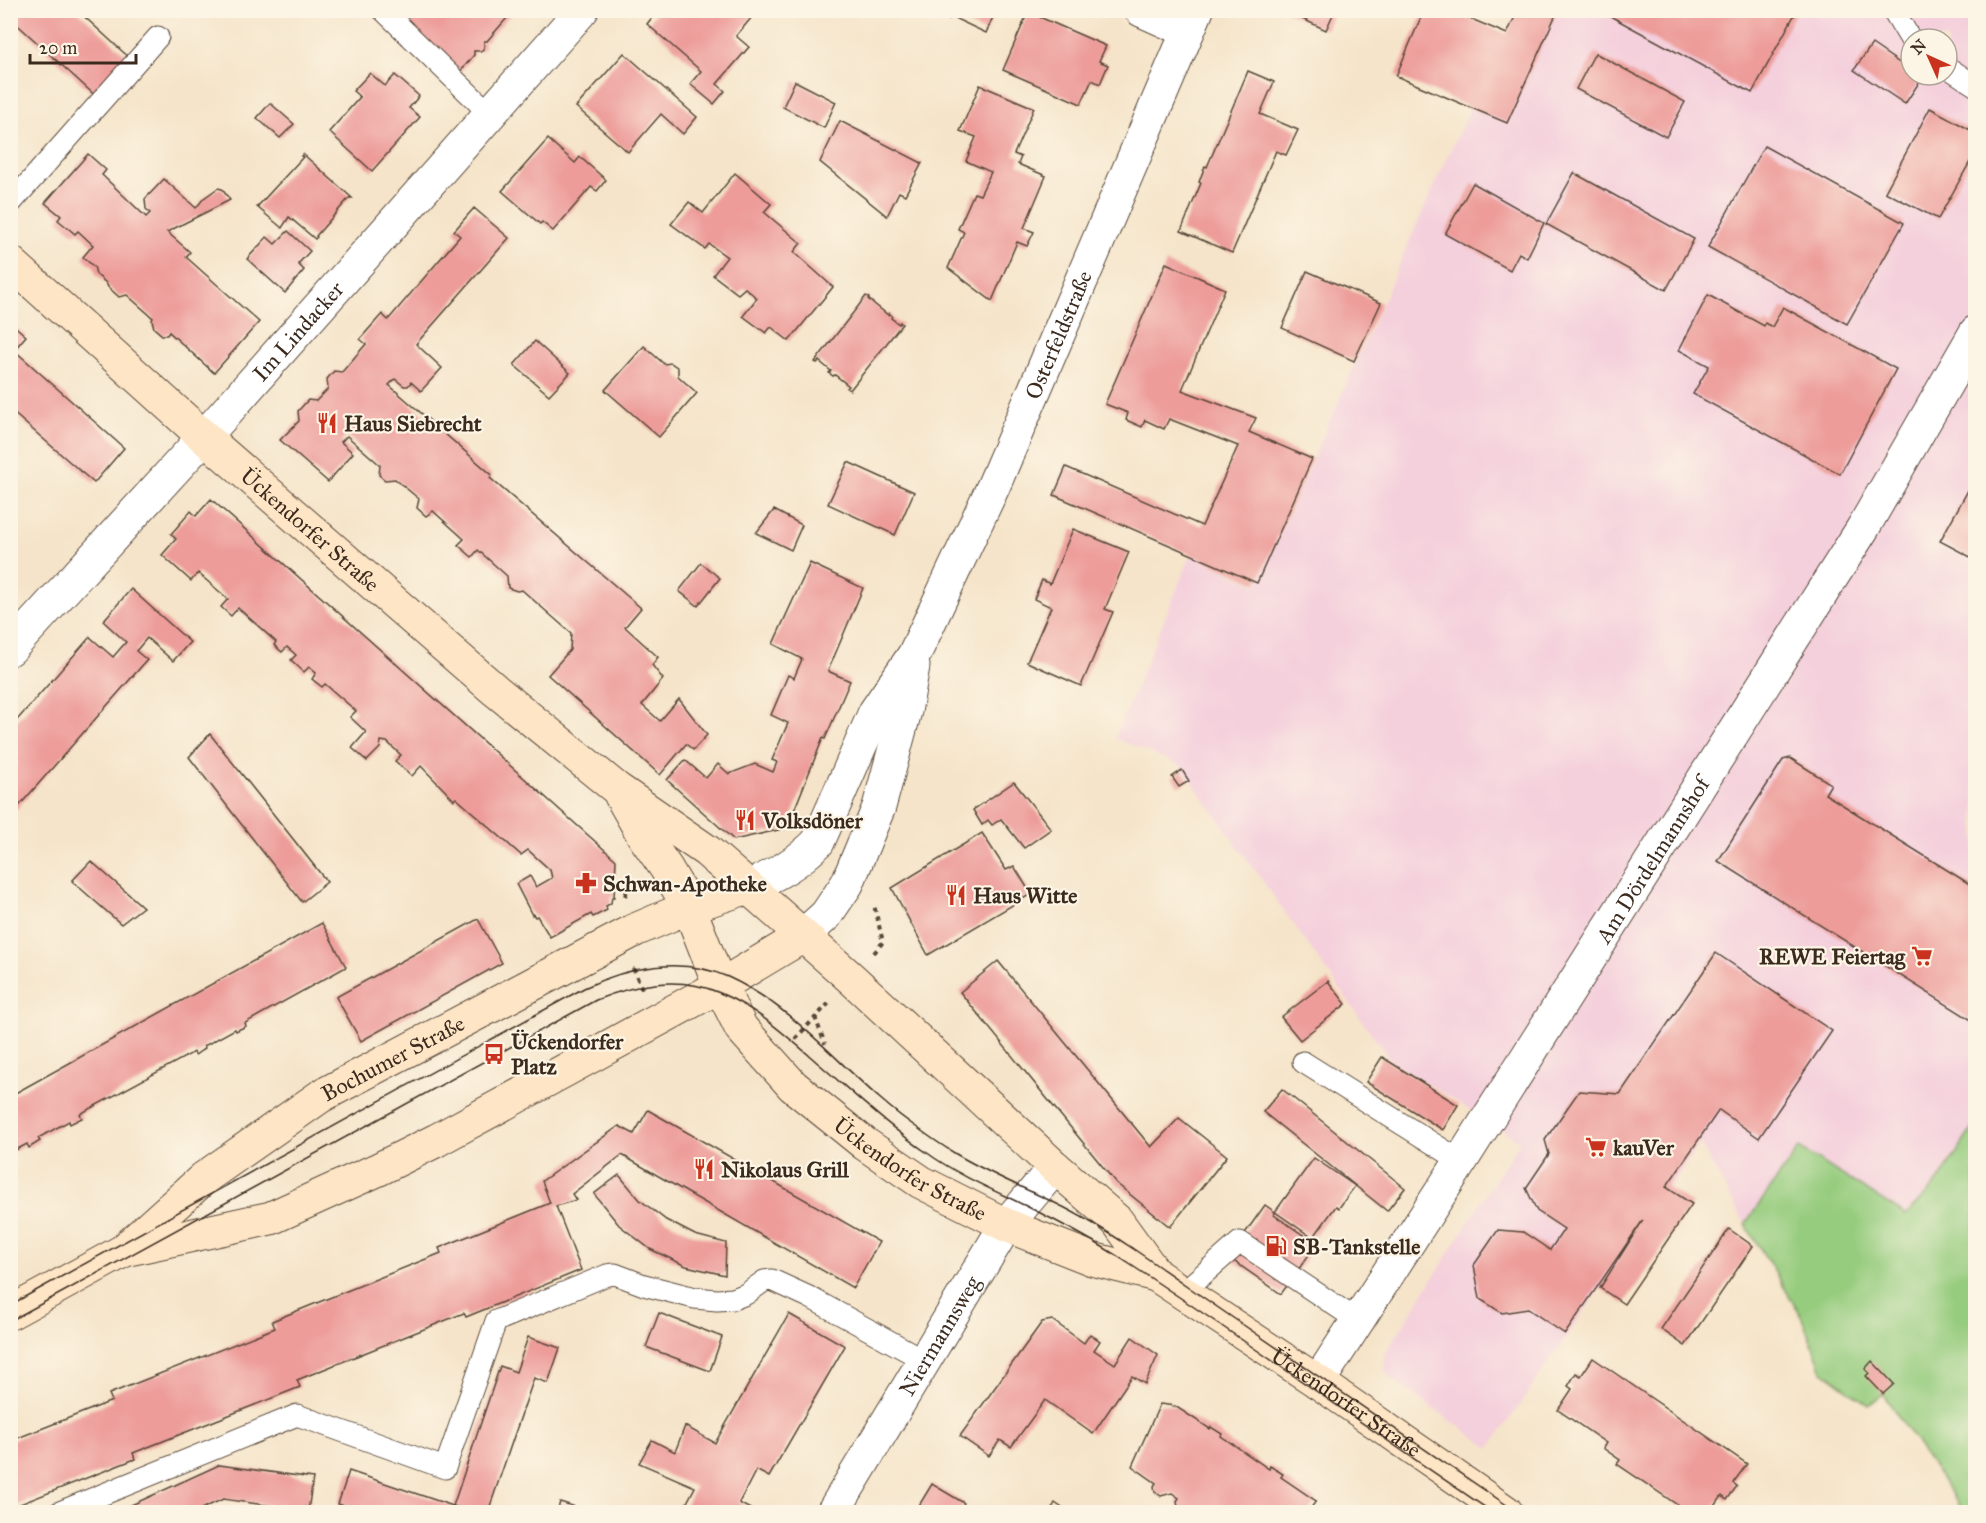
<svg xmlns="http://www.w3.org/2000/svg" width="1986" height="1523" font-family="'IM FELL Great Primer',serif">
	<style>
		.built { fill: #f4cfdc; fill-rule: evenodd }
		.green { fill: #96cc7e; stroke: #687b4e; stroke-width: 1.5 }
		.building { fill: #ed9c9a }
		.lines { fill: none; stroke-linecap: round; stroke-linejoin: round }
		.service-casing { stroke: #574638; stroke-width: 23 }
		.minor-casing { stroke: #574638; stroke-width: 35 }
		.tertiary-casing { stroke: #574638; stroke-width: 35 }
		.secondary-casing { stroke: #574638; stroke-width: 35 }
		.path { stroke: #574638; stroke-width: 4; stroke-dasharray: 4.5 4.5; stroke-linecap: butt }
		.service { stroke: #fff; stroke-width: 21 }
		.minor { stroke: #fff; stroke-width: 33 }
		.tertiary { stroke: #fff; stroke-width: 33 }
		.secondary { stroke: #fde5c5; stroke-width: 33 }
		.tram { stroke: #3b2a1e; stroke-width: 1.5 }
		.labels { text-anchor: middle; stroke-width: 4.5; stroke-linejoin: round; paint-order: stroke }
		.street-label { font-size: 22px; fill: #3b2a1e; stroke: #fcf5e5 }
		.poi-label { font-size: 22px; font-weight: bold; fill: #3b2a1e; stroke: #fcf5e5; text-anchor: start }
	</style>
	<rect width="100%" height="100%" fill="#fcf5e5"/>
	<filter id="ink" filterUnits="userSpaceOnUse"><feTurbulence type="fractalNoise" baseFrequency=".0167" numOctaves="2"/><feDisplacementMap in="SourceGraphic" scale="12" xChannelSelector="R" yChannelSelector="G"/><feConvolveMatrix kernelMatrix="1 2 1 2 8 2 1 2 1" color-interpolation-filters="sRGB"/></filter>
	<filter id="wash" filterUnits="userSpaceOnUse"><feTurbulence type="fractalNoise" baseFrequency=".008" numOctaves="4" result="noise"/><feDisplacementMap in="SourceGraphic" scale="24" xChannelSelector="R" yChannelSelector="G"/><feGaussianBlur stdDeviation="1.35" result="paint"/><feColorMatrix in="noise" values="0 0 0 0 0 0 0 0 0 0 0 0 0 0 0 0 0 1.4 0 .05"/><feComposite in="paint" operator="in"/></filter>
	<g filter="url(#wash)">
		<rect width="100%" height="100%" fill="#f5e4c9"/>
		<path class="built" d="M1517 11H1975V1124L1938 1182 1906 1215 1799 1148 1745 1224 1700 1143 1490 1448 1390 1378 1384 1367 1385 1354 1520 1141 1391 1061 1180 765 1115 738 1191 555 1257 585 1442 168ZM1911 39H1947V75H1911Z"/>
		<path class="green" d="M1975 1124V1512H1964L1883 1394 1869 1405 1822 1370 1800 1313 1745 1224 1799 1148 1906 1215 1938 1182Z"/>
		<g id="blocks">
			<g class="building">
				<path d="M10 10H77L134 62 100 100 10 18Z"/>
				<path d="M399 10H514L487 41H484V48L481 51H474V55L460 72 394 15Z"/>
				<path d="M658 10H758L736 36 749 47 717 84 725 91 714 104 690 84 701 71 647 24Z"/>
				<path d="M930 10H996L986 33 950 16 949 19Z"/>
				<path d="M1283 10H1335L1326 30Z"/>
				<path d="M1424 10H1450L1507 34 1518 10H1558L1507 123 1396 76Z"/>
				<path d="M1599 10H1797L1752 93Z"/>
				<path d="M1028 12 1106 46 1099 61 1108 65 1100 84 1092 80 1081 104 1003 70Z"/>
				<path d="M1872 44 1911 71V75H1917L1922 78 1905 104 1854 70Z"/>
				<path d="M624 53 697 117 683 134 661 114 628 152 576 107Z"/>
				<path d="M1595 53 1685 102 1666 137 1576 89Z"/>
				<path d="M1248 71 1274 82 1260 114 1298 130 1286 155 1276 151 1232 253 1181 231 1201 183 1199 182 1205 166 1207 167Z"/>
				<path d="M370 73 385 86 395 75 419 96 409 108 420 117 372 171 329 132 360 97 353 91Z"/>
				<path d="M795 81 836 102 824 128 783 107Z"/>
				<path d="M980 85 1034 108 1014 154 1021 157 1018 164 1046 176 1024 228 1034 232 1027 246 1017 242 992 301 948 268 964 232 958 229 974 193 980 195 991 172 966 161 976 137 960 131Z"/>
				<path d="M270 103 294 124 280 138 257 118Z"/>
				<path d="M1930 108 1976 133V151L1938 219 1885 192Z"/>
				<path d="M840 121 922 163 905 195 899 192 887 216 820 162Z"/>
				<path d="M548 139 575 163 580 157 606 180 597 191 591 187 553 231 542 222 540 224 502 191Z"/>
				<path d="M1764 146 1904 223 1847 324 1708 247Z"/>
				<path d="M88 154 106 170 102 175 146 217 150 213 146 209 145 199 164 179 196 208 204 198 218 188 222 189 230 200 167 232 190 252 186 257 259 322 214 373 169 332 167 335H162L154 328 152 320 153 318 127 295 119 297 108 287 106 283 96 274 94 266H93L83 257 93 245 78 231 75 234 58 220 61 216 45 203Z"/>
				<path d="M303 154 352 198H349L316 236 317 237 315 239 289 217 282 228 257 207 303 157 301 156Z"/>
				<path d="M735 173 771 204 764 212 801 243 794 252 833 287 789 341 771 327 766 333 743 316 757 298 745 288 738 294 713 275 727 257 709 244 705 249 671 224 689 202 703 213Z"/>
				<path d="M1574 173 1694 239 1666 290 1546 224Z"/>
				<path d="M1473 183 1544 223 1527 258 1519 253 1510 270 1445 234Z"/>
				<path d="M474 208 509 238 416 344 442 368 421 391 411 382 408 386H404L395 379 389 385 492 475 490 478 641 608 625 627 658 657 652 665 663 679 642 705 660 721 679 699 707 735 693 750 686 744 660 775 548 675 570 650 571 633 522 590 517 591 508 588 507 576 478 550 472 557 458 545 464 539 433 511 426 516 417 508 419 499 395 479 385 480 379 475 380 465 347 436 341 442 353 453 328 482 280 440 299 421 298 411 308 400 316 401 328 389 327 379 334 371 342 372 366 344 360 339 382 314 388 320 460 236 454 231Z"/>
				<path d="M288 231 310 251 298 264 304 270 285 293 247 259 267 237 275 244Z"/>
				<path d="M1166 263 1225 289 1182 390 1256 418 1249 432 1312 459 1257 583 1054 495 1066 467 1202 526 1238 446 1169 419 1164 429 1145 420 1142 427 1126 420 1128 413 1105 404Z"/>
				<path d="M1307 271 1381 303 1354 361 1282 328Z"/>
				<path d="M1708 295 1764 326 1765 323 1772 327 1783 307 1896 369 1840 474 1693 394 1709 366 1679 350Z"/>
				<path d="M866 296 869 298 868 299 888 315 889 313 892 316 891 318 899 324 900 322 902 324 850 390 847 388 849 386 835 375 833 376 829 373 831 371 819 361 817 363 815 362Z"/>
				<path d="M10 322 26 336 14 350 124 448 94 483 10 410Z"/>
				<path d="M535 341 570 373 549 395 514 365Z"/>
				<path d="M644 346 664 364 671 363 678 368V376L697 393 659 437 605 390Z"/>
				<path d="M848 462 914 492 895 535 828 504Z"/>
				<path d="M1976 476V560L1940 541Z"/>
				<path d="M211 499 616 860 614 897H612L611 903 606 906 607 910 593 917 591 914 550 937 537 916 535 917 533 914 532 915 516 884 530 876 536 887 552 878 550 870 528 850 521 855 456 798 454 800 421 766 412 776 395 761 401 755 387 742 381 741 380 748 367 761 352 748 366 732 350 717 356 711 325 684 322 687 312 679 316 673 309 667 304 672 291 660 296 655 287 647 282 652 274 645 276 642 238 608 231 616 221 607 228 599 198 573 191 581 162 555 176 539 171 534 191 511 196 516Z"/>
				<path d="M774 510 802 525 791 550 756 533Z"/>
				<path d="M1073 529 1129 552 1105 609 1113 612 1081 686 1027 662 1051 607 1034 599 1042 580 1050 584Z"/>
				<path d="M701 563 720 578 698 606 679 591Z"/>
				<path d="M810 563 863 588 828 671 850 681 825 739 823 738 787 828 734 840 667 780 685 760 706 778 718 764 729 774 755 764 773 772 777 762 772 760 788 723 771 715 788 675 794 678 802 659 773 644Z"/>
				<path d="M131 589 190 642 173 661 147 638 136 651 147 660 12 814 14 815 10 819V773L18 764 10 757V728L90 637 113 657 126 642 103 621Z"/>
				<path d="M210 734 327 882 302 902 189 757Z"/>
				<path d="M1790 758 1831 784 1825 794 1976 888V1023L1718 861 1783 760Z"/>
				<path d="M1182 770 1189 781 1179 787 1172 777Z"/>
				<path d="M1014 782 1051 829 1024 848 1001 819 992 825 988 820 982 825 973 810Z"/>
				<path d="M982 833 1006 870 1014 866 1031 894 928 955 892 888Z"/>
				<path d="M91 861 143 907 121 924 72 881Z"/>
				<path d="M10 910 16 915 10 921Z"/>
				<path d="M478 919 502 963 361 1041 336 997Z"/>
				<path d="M322 923 346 967 245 1023 246 1026 236 1031 235 1029 204 1046 205 1048 195 1055 194 1052 80 1114 82 1118 70 1124 69 1121 38 1138 40 1141 29 1148 27 1144 10 1153V1096Z"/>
				<path d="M1716 953 1832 1031 1759 1138 1719 1110 1666 1187 1692 1204 1624 1304 1600 1288 1643 1220 1565 1334 1528 1309 1502 1313 1480 1299 1474 1265 1498 1230 1523 1232 1550 1250 1564 1229 1537 1211 1526 1188 1549 1154 1545 1140 1579 1091 1620 1094Z"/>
				<path d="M998 961 1151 1147 1179 1118 1227 1156 1170 1227 1116 1183 960 992Z"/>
				<path d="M1328 981 1346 1004 1300 1040 1281 1017Z"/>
				<path d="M1382 1057 1458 1105 1443 1130 1366 1082Z"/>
				<path d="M1282 1089 1405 1188 1387 1211 1263 1112Z"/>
				<path d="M648 1110 879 1242 853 1288 622 1155 572 1194 576 1200 556 1206 581 1270 466 1317 464 1313 297 1380 300 1387 133 1453 135 1459 10 1508V1441L112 1401 109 1394 275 1328 272 1321 441 1253 439 1248 550 1203 542 1181 619 1126 634 1134Z"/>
				<path d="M1314 1158 1355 1186 1339 1208 1336 1206 1313 1238 1275 1212 1274 1215 1312 1241 1313 1238 1318 1242 1281 1294 1228 1257 1265 1205 1275 1212Z"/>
				<path d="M619 1175 640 1200 666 1220 695 1235 726 1243 725 1275 686 1266 650 1249 619 1225 594 1194Z"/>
				<path d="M1729 1229 1753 1246 1685 1346 1661 1329Z"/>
				<path d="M659 1313 722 1337 710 1371 646 1347Z"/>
				<path d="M789 1314 845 1346 769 1477 756 1470 739 1503 754 1511 753 1512H682L695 1487 639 1463 652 1440 675 1452 685 1426 715 1443Z"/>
				<path d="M1052 1320 1084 1343 1090 1334 1100 1341 1094 1350 1115 1364 1132 1337 1158 1355 1145 1384 1132 1376 1093 1434 1045 1400 1011 1447 1000 1440 989 1456 960 1436 1042 1322Z"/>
				<path d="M528 1337 560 1348 548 1383 534 1378 488 1512H472L453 1506 500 1366 516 1372Z"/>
				<path d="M1593 1358 1747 1464 1733 1483 1737 1486 1727 1500 1722 1496 1711 1512H1688L1617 1464 1620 1460 1603 1448 1606 1443 1558 1410 1572 1389 1568 1386 1576 1373 1581 1376Z"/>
				<path d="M1872 1361 1894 1384 1883 1394 1866 1376 1869 1373 1865 1369Z"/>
				<path d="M1160 1404 1175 1406 1210 1429 1211 1427 1222 1434 1221 1436 1269 1469 1270 1466 1283 1474 1281 1477 1316 1501 1308 1512H1201L1195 1509 1185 1512 1178 1507 1177 1501 1179 1498 1172 1493 1161 1496 1155 1492 1154 1486 1156 1483 1132 1466Z"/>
				<path d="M219 1465 313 1478 308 1511 223 1499 195 1512H116Z"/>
				<path d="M349 1471 453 1506 451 1512H364L338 1504Z"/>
				<path d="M932 1484 964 1503 959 1512H915Z"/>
				<path d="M560 1502 591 1512H557Z"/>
				<path d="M1055 1503 1068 1512H1050Z"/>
			</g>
		</g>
	</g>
	<g filter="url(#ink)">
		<use href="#blocks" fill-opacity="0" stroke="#574638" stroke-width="1.5"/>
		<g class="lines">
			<defs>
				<g id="service">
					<path d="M383 10 489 113"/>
					<path d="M1893 10 1911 40"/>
					<path d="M1947 67 1976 86"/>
					<path d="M10 204 158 37"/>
					<path d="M1303 1062 1461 1161"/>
					<path d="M1182 1293 1240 1242 1357 1320"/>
					<path d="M60 1512 297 1415 445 1468 496 1321 607 1275 615 1274 644 1285 695 1298 717 1300 733 1299 746 1294 764 1281 772 1280 809 1297 924 1360"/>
				</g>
				<g id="minor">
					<path d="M1141 10 1188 31"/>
					<path id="s1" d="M10 649 204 437 582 10"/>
					<path id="s2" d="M1318 1382 1461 1161 1863 528 1976 332"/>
					<path id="s3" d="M833 1512 1006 1225 1055 1167"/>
				</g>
				<g id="tertiary">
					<path id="s4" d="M748 887C775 875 798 863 818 842L875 712 914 655 993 487 1197 10"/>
					<path d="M803 936 826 915 847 884 879 807 905 711 913 666"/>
				</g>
				<g id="secondary">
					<path id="s5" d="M10 262 204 437 495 690 617 789 707 851 748 887 852 979 1055 1167 1117 1221 1156 1275 1318 1382 1506 1512"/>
					<path id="s6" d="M621 796 643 835 666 868 689 907 720 986 741 1028 793 1086 865 1144 921 1182 1006 1225 1092 1259 1156 1275"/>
					<path d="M125 1250 271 1218 379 1169 437 1140 720 986 803 936"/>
					<path id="s7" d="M10 1313 123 1251 204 1178 321 1096 635 930 689 907 748 887"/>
				</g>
			</defs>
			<use href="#service" class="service-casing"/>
			<use href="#minor" class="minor-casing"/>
			<use href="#tertiary" class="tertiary-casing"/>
			<use href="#secondary" class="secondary-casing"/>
			<g class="path">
				<path d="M625 896 631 880 633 879"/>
				<path d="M874 953 883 942 874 905"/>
				<path d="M633 968 642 989"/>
				<path d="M815 1017 825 1044"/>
				<path d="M795 1039 829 1003"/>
			</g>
			<use href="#service" class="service"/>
			<use href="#minor" class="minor"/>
			<use href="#tertiary" class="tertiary"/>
			<use href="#secondary" class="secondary"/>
			<g class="tram">
				<path d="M10 1305 584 988C628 967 681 956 728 977 803 1011 852 1084 919 1129 931 1138 943 1146 956 1154 988 1173 1022 1187 1055 1203 1082 1216 1108 1232 1132 1248 1169 1273 1205 1299 1242 1324 1334 1387 1425 1450 1517 1512"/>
				<path d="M10 1321 596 1000C636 984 678 975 720 993 758 1009 788 1037 819 1064 854 1094 888 1126 926 1152 956 1174 991 1189 1024 1205 1061 1223 1097 1242 1131 1265 1253 1345 1371 1431 1492 1512"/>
			</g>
		</g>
	</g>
	<defs>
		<symbol id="restaurant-bare" viewBox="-9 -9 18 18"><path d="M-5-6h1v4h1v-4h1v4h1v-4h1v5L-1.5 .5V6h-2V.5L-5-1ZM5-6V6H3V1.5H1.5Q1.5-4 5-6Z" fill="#c8321e" stroke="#fcf5e5" stroke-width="2.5" paint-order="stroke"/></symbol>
		<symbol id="pharmacy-bare" viewBox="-9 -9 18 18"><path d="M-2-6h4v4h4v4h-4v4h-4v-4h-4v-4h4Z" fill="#c8321e" stroke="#fcf5e5" stroke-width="2.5" paint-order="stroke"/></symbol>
		<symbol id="supermarket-bare" viewBox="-9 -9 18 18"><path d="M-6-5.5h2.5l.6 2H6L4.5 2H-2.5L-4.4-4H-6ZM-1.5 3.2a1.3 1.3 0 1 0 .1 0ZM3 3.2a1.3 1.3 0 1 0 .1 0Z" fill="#c8321e" stroke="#fcf5e5" stroke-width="2.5" paint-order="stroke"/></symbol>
		<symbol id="bus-bare" viewBox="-9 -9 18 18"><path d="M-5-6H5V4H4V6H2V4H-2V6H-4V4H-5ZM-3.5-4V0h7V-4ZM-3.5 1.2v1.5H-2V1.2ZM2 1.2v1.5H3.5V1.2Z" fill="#c8321e" stroke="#fcf5e5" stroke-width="2.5" paint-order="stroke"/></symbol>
		<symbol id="fuel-bare" viewBox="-9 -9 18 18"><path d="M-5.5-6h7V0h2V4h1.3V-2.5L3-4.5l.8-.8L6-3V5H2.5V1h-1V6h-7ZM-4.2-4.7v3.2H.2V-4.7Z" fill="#c8321e" stroke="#fcf5e5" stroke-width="2.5" paint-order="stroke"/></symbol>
	</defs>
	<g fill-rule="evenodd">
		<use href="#restaurant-bare" x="312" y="408" width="30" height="30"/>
		<use href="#restaurant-bare" x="730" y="805" width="30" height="30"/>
		<use href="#pharmacy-bare" x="571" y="868" width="30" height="30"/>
		<use href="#restaurant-bare" x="941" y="880" width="30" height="30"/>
		<use href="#supermarket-bare" x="1907" y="941" width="30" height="30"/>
		<use href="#bus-bare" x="479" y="1039" width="30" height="30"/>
		<use href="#supermarket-bare" x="1581" y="1132" width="30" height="30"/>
		<use href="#restaurant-bare" x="689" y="1154" width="30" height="30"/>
		<use href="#fuel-bare" x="1261" y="1231" width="30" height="30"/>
	</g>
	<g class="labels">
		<g class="street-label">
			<text dy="8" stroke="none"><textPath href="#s1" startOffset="429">Im Lindacker</textPath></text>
			<text dy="8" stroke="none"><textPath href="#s4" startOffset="646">Osterfeldstraße</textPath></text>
			<text dy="8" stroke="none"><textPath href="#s5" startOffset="402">Ückendorfer Straße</textPath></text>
			<text dy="8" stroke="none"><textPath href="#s2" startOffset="620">Am Dördelmannshof</textPath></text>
			<text dy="8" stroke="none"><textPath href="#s7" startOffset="462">Bochumer Straße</textPath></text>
			<text dy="8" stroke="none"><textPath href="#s6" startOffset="484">Ückendorfer Straße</textPath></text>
			<text dy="8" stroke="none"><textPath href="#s3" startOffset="206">Niermannsweg</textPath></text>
			<text dy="8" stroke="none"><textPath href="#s5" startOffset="1761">Ückendorfer Straße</textPath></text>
		</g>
		<g class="poi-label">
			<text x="344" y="431">Haus Siebrecht</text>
			<text x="762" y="828">Volksdöner</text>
			<text x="603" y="891">Schwan-Apotheke</text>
			<text x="973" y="903">Haus Witte</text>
			<text x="1905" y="964" text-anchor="end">REWE Feiertag</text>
			<text x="511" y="1049">Ückendorfer<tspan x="511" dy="25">Platz</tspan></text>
			<text x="1613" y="1155">kauVer</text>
			<text x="721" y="1177">Nikolaus Grill</text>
			<text x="1293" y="1254">SB-Tankstelle</text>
		</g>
	</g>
	<rect width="1986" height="1523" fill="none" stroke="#fcf5e5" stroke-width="36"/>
	<g transform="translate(1929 57) rotate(315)"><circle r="28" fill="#fcf5e5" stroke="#afa495" stroke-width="1.5"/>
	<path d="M0-4.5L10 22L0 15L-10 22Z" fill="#c8321e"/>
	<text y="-9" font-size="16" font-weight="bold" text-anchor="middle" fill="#3b2a1e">N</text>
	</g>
	<path d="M30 54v9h106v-9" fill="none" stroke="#3b2a1e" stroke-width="3"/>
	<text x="39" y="54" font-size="18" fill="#3b2a1e" stroke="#fcf5e5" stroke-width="4.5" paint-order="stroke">20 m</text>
</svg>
